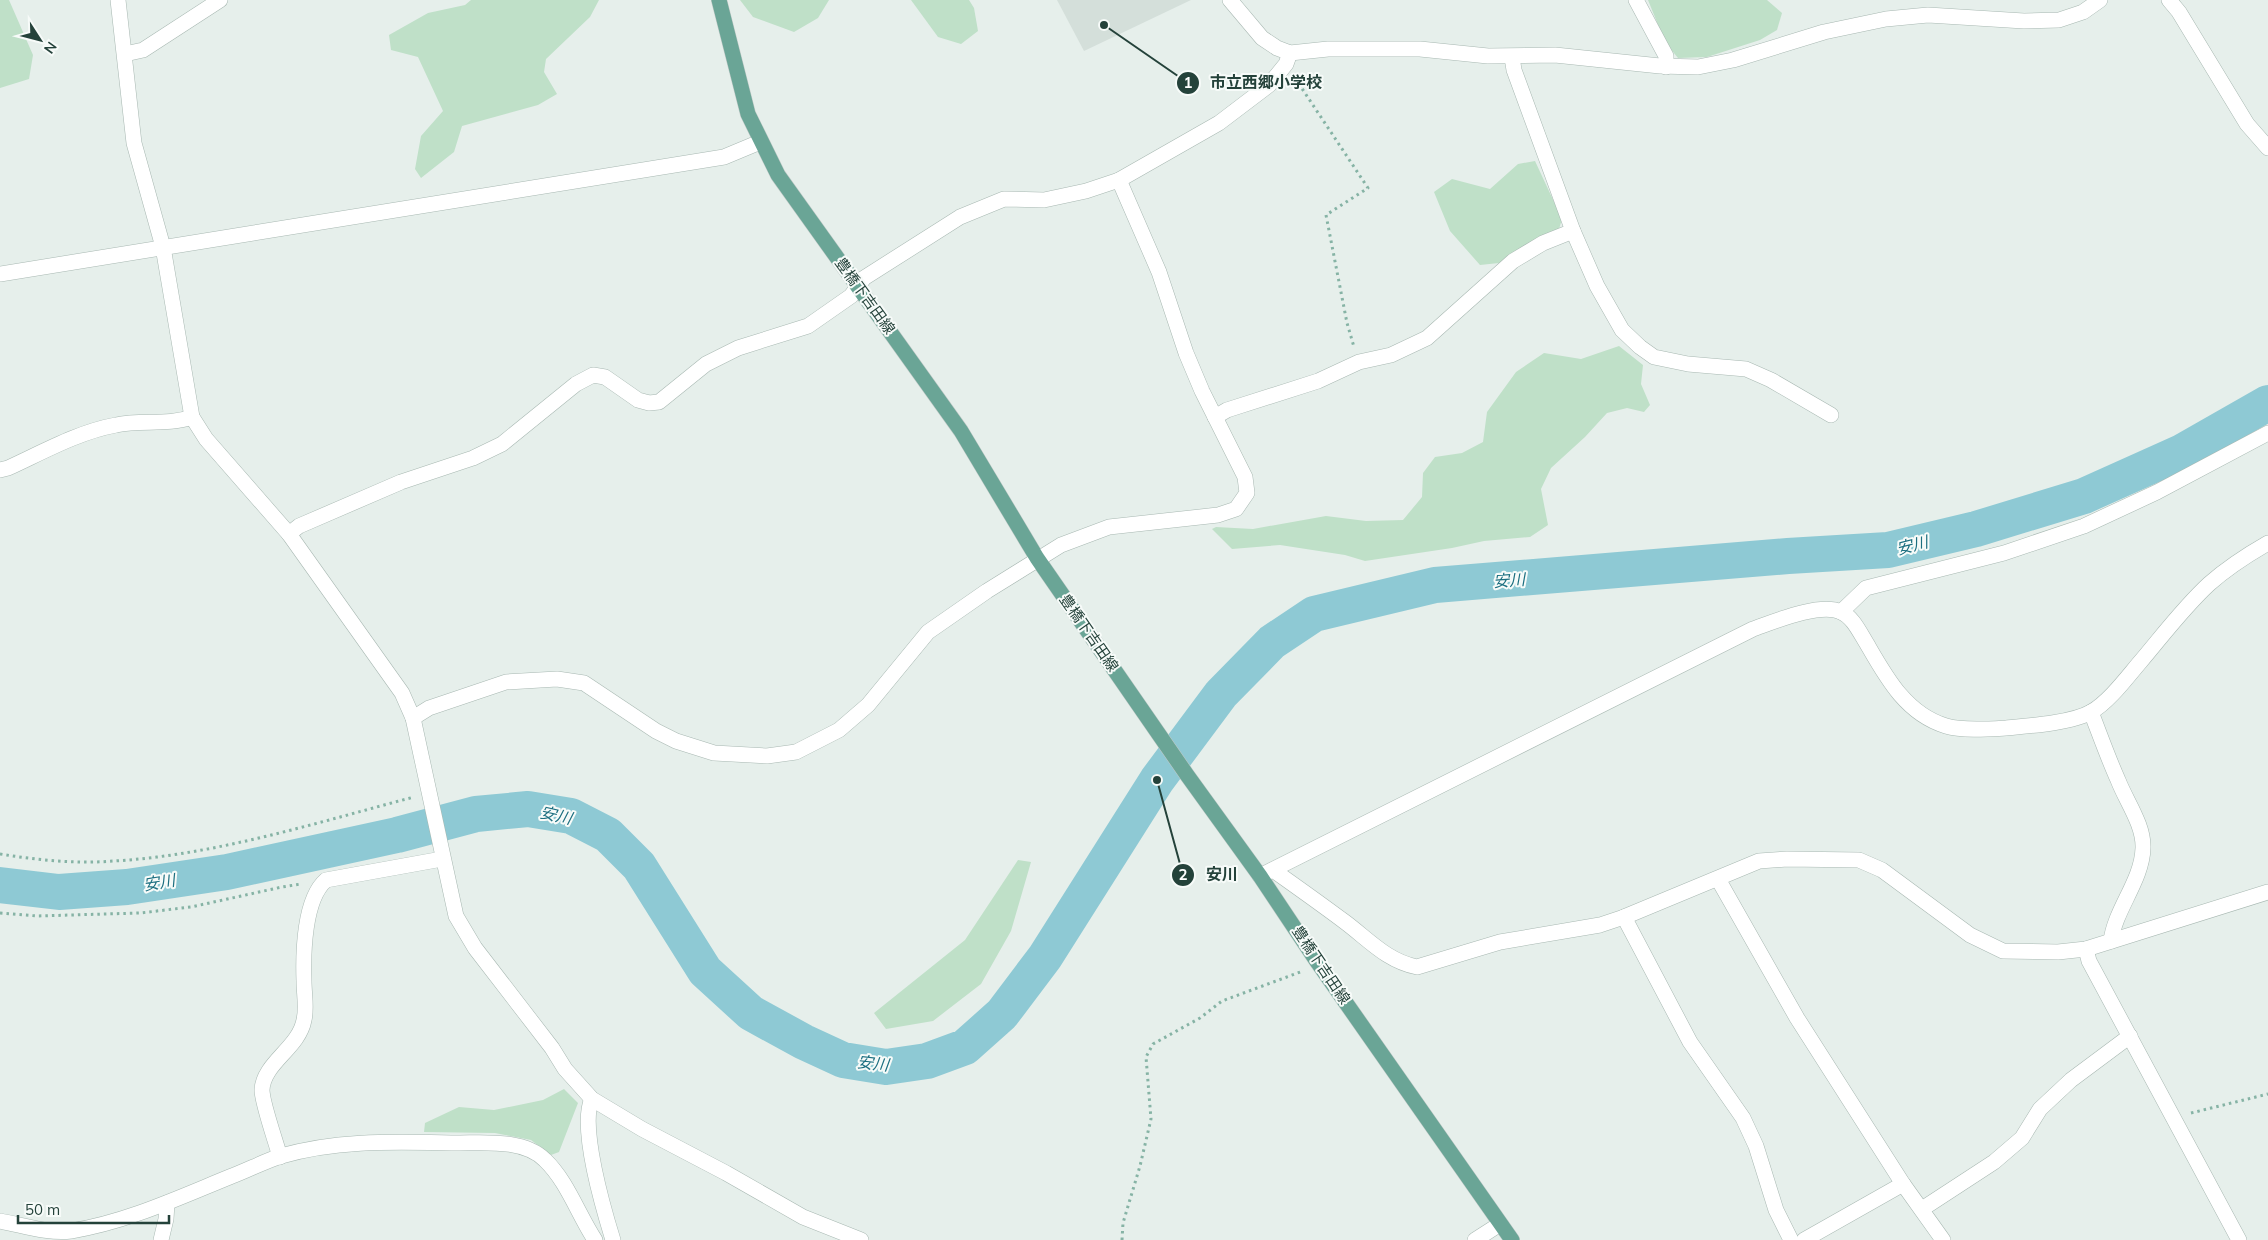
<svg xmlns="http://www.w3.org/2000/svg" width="2268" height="1240" font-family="Mulish,'Noto Sans JP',sans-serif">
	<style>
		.built { fill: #d4dfda }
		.green { fill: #bfe0c8 }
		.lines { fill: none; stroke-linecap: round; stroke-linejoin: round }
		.river { stroke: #8ec9d4; stroke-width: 36 }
		.minor-casing { stroke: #a8b8b2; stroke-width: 16 }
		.major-casing { stroke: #c2cac8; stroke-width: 16 }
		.path { stroke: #86b3a5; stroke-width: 3; stroke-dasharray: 2.5 4; stroke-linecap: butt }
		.minor { stroke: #fff; stroke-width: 15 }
		.major { stroke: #6aa596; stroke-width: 15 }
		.labels { text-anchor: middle; stroke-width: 4; stroke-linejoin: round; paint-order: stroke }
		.street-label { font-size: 15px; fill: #24423a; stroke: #f7fbf9 }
		.water-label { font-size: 16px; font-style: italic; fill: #1c6f80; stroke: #f7fbf9 }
		.leader { fill: none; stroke: #24423a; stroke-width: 2 }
		.callout-dot { fill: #24423a; stroke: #f7fbf9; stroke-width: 2 }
		.mark-label { font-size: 15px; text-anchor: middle; font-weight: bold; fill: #fff }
		.callout-label { font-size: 16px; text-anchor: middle; font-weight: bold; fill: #24423a; stroke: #f7fbf9; stroke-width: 4; stroke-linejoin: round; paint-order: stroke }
	</style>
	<rect width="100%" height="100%" fill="#e6efeb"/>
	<path class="built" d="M1057 0H1191L1084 51Z"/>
	<g class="green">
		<path d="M0 0H9L33 55 29 79 0 88Z"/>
		<path d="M471 0H599L590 17 546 59 544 72 557 94 538 105 462 126 454 152 421 178 415 169 421 136 443 111 418 57 391 50 389 35 428 13 465 5Z"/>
		<path d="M740 0H829L818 18 794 32 753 17Z"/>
		<path d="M911 0H969L974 8 978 31 961 44 938 37Z"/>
		<path d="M1648 0H1767L1782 13 1777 30 1760 40 1707 57 1678 58 1665 42Z"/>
		<path d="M1535 161 1562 219 1559 229 1499 263 1480 265 1450 231 1434 192 1452 179 1490 189 1518 164Z"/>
		<path d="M1619 346 1643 365 1641 384 1650 405 1644 412 1627 408 1607 413 1585 437 1551 468 1541 489 1548 525 1530 537 1484 541 1452 548 1365 561 1345 555 1280 545 1232 549 1212 529 1216 527 1253 529 1326 516 1366 521 1403 520 1422 497 1423 473 1435 457 1462 453 1483 442 1487 412 1516 372 1544 353 1581 359Z"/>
		<path d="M1018 860 1031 862 1011 931 981 984 933 1021 886 1029 874 1013 965 940Z"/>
		<path d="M564 1089 578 1103 559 1152 551 1155 531 1140 495 1133 424 1132 425 1123 459 1107 494 1110 543 1100Z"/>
	</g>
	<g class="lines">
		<path class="river" d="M0 885 59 892 127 887 227 872 397 835 476 814 528 809 571 816 608 835 639 866 705 971 751 1013 804 1042 843 1060 886 1067 927 1061 965 1047 1002 1014 1045 957 1157 780 1221 694 1272 642 1314 614 1435 585 1788 556 1888 550 1976 529 2084 496 2182 452 2268 403"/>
		<defs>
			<g id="minor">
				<path d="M118 0 134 143 163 247 192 417 206 439 289 534 402 693 413 718 456 916 475 948 552 1048 565 1069 592 1099 642 1129 726 1173 803 1217 861 1240"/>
				<path d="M1230 0 1262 38 1277 48 1290 53 1328 49H1420L1488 56 1555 55 1660 66 1698 67 1733 60 1824 32 1886 19 1928 15 2024 21 2059 20 2083 12 2100 0"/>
				<path d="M1636 0 1666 56V67"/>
				<path d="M2169 0 2179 12 2247 124 2268 148"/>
				<path d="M125 54 143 50 220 0"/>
				<path d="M1512 57 1514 70 1573 231 1597 286 1622 330 1640 347 1654 357 1688 364 1746 369 1771 380 1831 415"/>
				<path d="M0 274 724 157 760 142"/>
				<path d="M1215 417 1227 410 1318 381 1359 362 1391 355 1427 338 1513 261 1543 243 1573 231"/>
				<path d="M0 470 8 468C43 452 78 432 116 425 141 419 167 426 192 417"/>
				<path d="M289 534 299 526 401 482 473 458 502 444 576 384 593 375 605 377 638 400 649 403 659 402 706 364 738 348 808 326 851 296 864 278 960 217 1004 199 1044 200 1086 191 1119 180 1219 123 1269 85 1286 64 1290 53"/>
				<path d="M1841 612 1866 588 2004 553 2084 526 2157 492 2268 433"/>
				<path d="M2091 712C2100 735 2108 758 2118 780 2126 801 2144 825 2143 848 2142 881 2115 909 2111 941"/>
				<path d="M413 718 429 708 506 682 557 679 584 683 656 731 676 741 714 753 767 756 796 752 839 730 868 705 928 632 987 591 1061 545 1109 527 1218 515 1236 509 1247 493 1245 477 1202 391 1186 353 1159 272 1119 180"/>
				<path d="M1273 870C1297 887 1321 904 1345 922 1369 940 1387 961 1417 967L1500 942 1600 925 1624 917 1759 861 1787 859 1859 860 1882 870 1970 935 2003 951 2058 952 2086 949 2268 892"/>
				<path d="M1260 876 1753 629C1773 622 1820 602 1841 612 1853 617 1860 633 1867 644 1886 677 1906 714 1946 726 1962 731 1989 729 2006 728 2028 726 2072 723 2091 712 2109 702 2128 676 2141 661 2163 635 2184 607 2209 584 2227 568 2247 555 2268 543"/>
				<path d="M1718 879 1797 1018 1903 1184 1943 1240"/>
				<path d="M1624 917 1690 1042 1743 1118 1756 1146 1776 1210 1791 1240"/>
				<path d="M2086 949 2089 961 2239 1240"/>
				<path d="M592 1099C579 1126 604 1211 613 1240"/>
				<path d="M280 1157C276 1142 262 1103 262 1090 263 1063 299 1048 304 1020 307 1008 304 994 304 981 303 953 304 899 326 880L442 859"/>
				<path d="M1922 1209 1994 1162 2022 1138 2040 1109 2071 1080 2130 1036"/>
				<path d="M0 1221C22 1225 49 1234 71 1231 127 1222 180 1197 232 1176 248 1170 265 1161 281 1156 339 1139 398 1142 458 1143 485 1143 524 1139 545 1160 567 1181 578 1214 595 1240"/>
				<path d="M161 1240 166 1219 167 1203"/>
				<path d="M1475 1240 1500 1224"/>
				<path d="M1804 1240 1903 1184"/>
			</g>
			<path id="major" d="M719 0 748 114 778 175 961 431 1037 558 1187 775 1260 876 1318 963 1512 1240"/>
		</defs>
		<use href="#minor" class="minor-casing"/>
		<use href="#major" class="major-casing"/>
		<g class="path">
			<path d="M1295 78 1368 188 1326 215 1347 323 1354 347"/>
			<path d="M0 854C37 860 76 864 114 861 216 855 315 823 414 797"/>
			<path d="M0 913 37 916 140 913 191 907 282 887 301 884"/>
			<path d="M2191 1113 2268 1094"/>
			<path d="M1122 1240 1123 1223 1140 1166 1151 1119 1146 1057 1153 1044 1200 1018 1222 1001 1303 971"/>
		</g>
		<use href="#minor" class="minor"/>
		<use href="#major" class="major"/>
	</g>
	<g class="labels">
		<g class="street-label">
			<text transform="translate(865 296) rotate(54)" y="5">豊橋下吉田線</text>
			<text transform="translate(1089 633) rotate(55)" y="5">豊橋下吉田線</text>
			<text transform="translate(1321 965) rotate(56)" y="5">豊橋下吉田線</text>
		</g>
		<g class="water-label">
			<text transform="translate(1912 545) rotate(-14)" y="6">安川</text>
			<text transform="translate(1509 580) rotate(-4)" y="6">安川</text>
			<text transform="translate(556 815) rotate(13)" y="6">安川</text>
			<text transform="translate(159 882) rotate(-9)" y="6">安川</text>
			<text transform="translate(873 1063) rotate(6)" y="6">安川</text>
		</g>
	</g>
	<path class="leader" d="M1104 25L1188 83M1157 780L1183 875"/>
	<g class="callout-dot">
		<circle cx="1104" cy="25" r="5"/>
		<circle cx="1157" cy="780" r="5"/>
		<circle cx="1188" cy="83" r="12"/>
		<circle cx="1183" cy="875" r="12"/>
	</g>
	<g class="mark-label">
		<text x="1188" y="88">1</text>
		<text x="1183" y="880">2</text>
	</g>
	<g class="callout-label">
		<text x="1266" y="88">市立西郷小学校</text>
		<text x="1222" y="880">安川</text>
	</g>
	<g transform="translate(40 40) rotate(126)" stroke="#f7fbf9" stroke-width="4" paint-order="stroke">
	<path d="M0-4L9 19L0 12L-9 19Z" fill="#24423a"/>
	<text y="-8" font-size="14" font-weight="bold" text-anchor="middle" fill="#24423a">N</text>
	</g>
	<path d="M18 1215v8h151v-8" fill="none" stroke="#24423a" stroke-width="2.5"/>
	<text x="25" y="1215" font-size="15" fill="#24423a" stroke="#f7fbf9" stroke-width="4" paint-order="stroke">50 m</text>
</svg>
